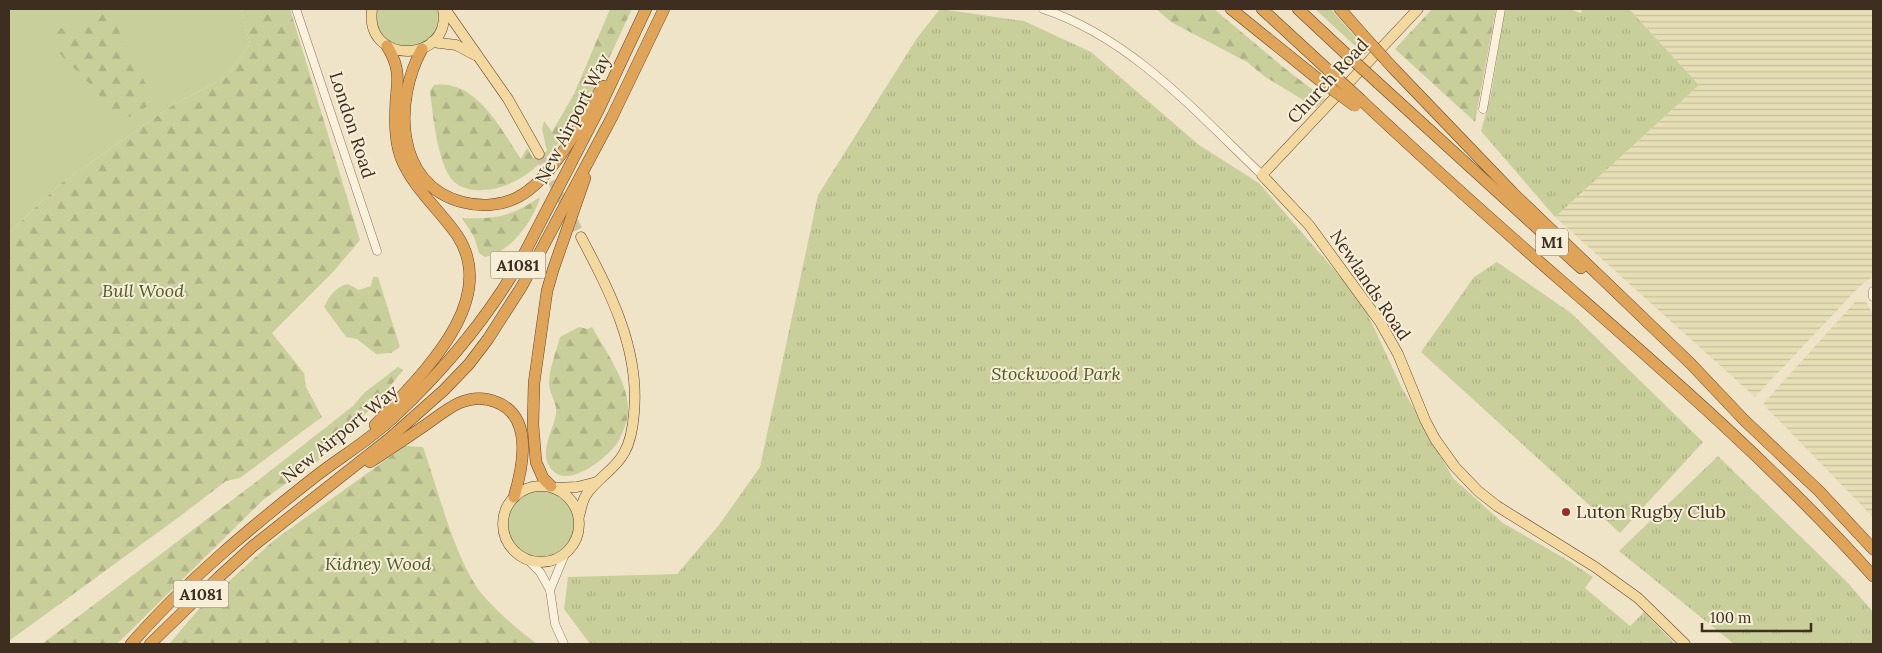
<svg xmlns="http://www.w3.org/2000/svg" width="1882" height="653" font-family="Lora,serif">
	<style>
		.farmland { fill: url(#farmland-rules) }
		.green { fill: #c9cf9b }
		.forest { fill: url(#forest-firs) }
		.park { fill: url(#park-tufts) }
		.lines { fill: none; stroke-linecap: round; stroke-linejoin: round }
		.major-tunnel { stroke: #ccc0a6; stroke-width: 10; stroke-dasharray: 10 5; stroke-linecap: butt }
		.minor-casing { stroke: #8d765c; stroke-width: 9 }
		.major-casing { stroke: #5b4430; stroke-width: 11 }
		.highway-casing { stroke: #5b4430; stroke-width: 12 }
		.minor { stroke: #faf1dc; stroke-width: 8 }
		.major { stroke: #f3d9a0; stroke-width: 10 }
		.highway { stroke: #e0a458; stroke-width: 11 }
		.highway-bridge-casing { stroke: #5b4430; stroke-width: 12; stroke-linecap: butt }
		.highway-bridge { stroke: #e0a458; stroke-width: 11 }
		.poi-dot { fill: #9e2a2b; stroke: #f7eed8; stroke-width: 2 }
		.labels { text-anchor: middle; stroke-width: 4; stroke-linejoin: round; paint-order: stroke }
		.shield { fill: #f7eed8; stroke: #756857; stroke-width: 1 }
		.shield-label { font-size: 16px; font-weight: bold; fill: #3d2e20 }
		.street-label { font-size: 18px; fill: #3d2e20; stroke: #f7eed8 }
		.park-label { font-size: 18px; font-style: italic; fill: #4d5a26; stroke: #f7eed8 }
		.poi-label { font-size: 18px; fill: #3d2e20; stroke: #f7eed8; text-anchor: start }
	</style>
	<defs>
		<pattern id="farmland-rules" width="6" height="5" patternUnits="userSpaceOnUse" patternTransform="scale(1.25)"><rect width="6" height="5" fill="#e6deb5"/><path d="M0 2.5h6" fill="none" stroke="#c6bf9b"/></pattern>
		<pattern id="forest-firs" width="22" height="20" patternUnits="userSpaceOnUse" patternTransform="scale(1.25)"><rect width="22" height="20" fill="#c9cf9b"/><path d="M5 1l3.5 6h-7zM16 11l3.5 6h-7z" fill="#aeb285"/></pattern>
		<pattern id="park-tufts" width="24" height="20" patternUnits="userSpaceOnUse" patternTransform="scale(1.25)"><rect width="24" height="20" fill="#c9cf9b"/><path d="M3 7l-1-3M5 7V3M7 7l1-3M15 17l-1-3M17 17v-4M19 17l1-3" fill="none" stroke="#aeb285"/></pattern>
	</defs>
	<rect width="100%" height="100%" fill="#f0e4c8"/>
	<g class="farmland">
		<path d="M1629 9H1873V276L1859 287 1755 397 1555 217 1699 85Z"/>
		<path d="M1855 302H1866L1873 314V517L1763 404Z"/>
	</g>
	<g class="green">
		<path d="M9 9H241L250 44 226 77 173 105 60 184 9 233Z"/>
		<path d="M377 9H437C445 54 387 57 378 28 376 23 377 15 377 9Z"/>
		<path d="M1315 9H1331L1368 52 1365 55Z"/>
		<circle cx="540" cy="523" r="34"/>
	</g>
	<g class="forest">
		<path d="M241 9H290L360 240 333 272 272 333 304 373 306 387 322 417 240 478 226 481 179 517 9 641V233L60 184 173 105 226 77 250 44Z"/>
		<path d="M610 9H632C604 67 558 188 482 190 473 191 461 188 454 182 437 165 433 114 430 91L434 85C477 79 501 130 521 159L527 148 533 158 547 151 542 129 544 121 552 132 574 94Z"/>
		<path d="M1156 9H1214L1283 67 1325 99 1316 108 1264 76 1247 62 1171 22Z"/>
		<path d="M1432 9H1496L1475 122 1395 49Z"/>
		<path d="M105 12 110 13 153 99C148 109 128 120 116 120L94 88 62 56 51 40 52 32Z"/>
		<path d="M540 197C534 220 510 253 485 257L479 253 474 237 462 218C497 219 510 217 540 197Z"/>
		<path d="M373 277H378L400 347 391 353 376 354 357 339 346 337 324 307C330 295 335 287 348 284L359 290 371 286Z"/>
		<path d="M579 327 588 329 592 327C605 350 631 386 628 414 627 423 621 439 615 446 603 461 564 492 549 466 540 450 553 430 556 414 558 406 550 394 549 385 549 369 556 352 560 337Z"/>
		<path d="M398 367 403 370 375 405 338 439 341 444 263 500 117 644H42L256 482 353 406 365 392Z"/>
		<path d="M405 446 423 447C439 492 451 546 476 586 490 606 518 630 537 644H169L199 609 273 541Z"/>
	</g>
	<g class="park">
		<path d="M940 9 1024 21 1091 52 1199 145 1259 183 1362 302 1401 386 1453 478 1503 523 1569 561 1593 577 1585 588 1630 626 1644 612 1675 644H590L564 609 568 577 677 574 719 525 760 467 818 195 917 38Z"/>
		<path d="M1506 9H1570L1581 13 1582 9H1629L1699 85 1555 217 1481 131 1491 95 1504 15Z"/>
		<path d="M1497 262 1571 313 1703 442 1620 533 1421 352 1474 277Z"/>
		<path d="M1718 456 1848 583 1873 612V644H1734L1619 551Z"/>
	</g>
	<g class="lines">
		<path class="major-tunnel" d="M539 154 581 237"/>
		<defs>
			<g id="minor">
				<path d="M296 9 377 251"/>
				<path d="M1043 9C1131 38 1196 112 1262 175"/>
				<path d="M1483 109 1501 9"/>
				<path d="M1873 291V297"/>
				<path d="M529 561 540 572 550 590 555 624 564 644"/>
				<path d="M550 590 565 554"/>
			</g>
			<g id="major">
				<path d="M372 9C364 67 453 63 443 9"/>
				<path d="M445 9 508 99 539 154"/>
				<path d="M1418 9 1262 175 1309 225 1380 322 1398 354 1425 420 1435 439 1455 467 1478 491 1497 506 1595 567 1638 598 1685 644"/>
				<path d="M432 42 456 45 475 55"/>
				<circle cx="541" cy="524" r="38"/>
				<path d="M556 488 577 487 597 482"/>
				<path d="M579 516C581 510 582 501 586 495 596 479 615 470 624 453 631 441 633 427 634 413 640 349 610 292 581 237"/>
			</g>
			<g id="highway">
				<path d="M1231 9 1318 79"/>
				<path d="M1262 9 1327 69"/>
				<path d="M1298 9 1344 52"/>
				<path d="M1340 9 1362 34"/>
				<path d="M422 49C394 100 394 184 462 202 480 207 501 206 518 197 553 179 582 120 603 86"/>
				<path d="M1393 68 1512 192 1691 364 1744 420 1819 491 1873 549"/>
				<path d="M1378 83 1581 268"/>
				<path d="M1361 100C1428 163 1496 224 1566 285 1672 378 1779 471 1873 576"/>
				<path d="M375 425C417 378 502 303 457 235 439 209 413 188 401 158 394 139 395 117 396 98 397 88 399 77 396 67 395 60 391 53 387 46"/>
				<path d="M370 462C389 450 408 437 427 424 437 417 448 408 459 403 471 398 484 397 496 402 534 416 523 467 514 497"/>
				<path d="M551 486 543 478 536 462 533 425 534 383 547 291 553 270 585 178"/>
				<path d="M131 644C185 582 251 527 316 476 342 456 371 439 395 416 444 370 487 319 521 260L599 109 646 9"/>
				<path d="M150 644 219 577 253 546 390 438 444 390 469 364 488 339 522 286 612 117 664 9"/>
			</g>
		</defs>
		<use href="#minor" class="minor-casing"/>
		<use href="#major" class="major-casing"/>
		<use href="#highway" class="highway-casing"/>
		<use href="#minor" class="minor"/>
		<use href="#major" class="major"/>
		<use href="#highway" class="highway"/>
		<defs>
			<g id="highway-bridge">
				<path d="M1362 34 1393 68"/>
				<path d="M1344 52 1378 83"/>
				<path d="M1327 69 1361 100"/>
				<path d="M1318 79 1355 106"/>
			</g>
		</defs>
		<use href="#highway-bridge" class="highway-bridge-casing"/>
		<use href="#highway-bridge" class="highway-bridge"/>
	</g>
	<circle class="poi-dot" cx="1566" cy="512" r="5"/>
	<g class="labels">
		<g class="shield">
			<rect x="1536" y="228.5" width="32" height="27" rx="4"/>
			<rect x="490.5" y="251.5" width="55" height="27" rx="4"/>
			<rect x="173.5" y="580.5" width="55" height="27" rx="4"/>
		</g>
		<g class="shield-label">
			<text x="1552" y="248">M1</text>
			<text x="518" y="271">A1081</text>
			<text x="201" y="600">A1081</text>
		</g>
		<g class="street-label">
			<text transform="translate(1328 81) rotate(-47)" y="6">Church Road</text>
			<text transform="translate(573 119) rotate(-63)" y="6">New Airport Way</text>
			<text transform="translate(352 125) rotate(72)" y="6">London Road</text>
			<text transform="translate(1370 285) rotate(56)" y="6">Newlands Road</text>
			<text transform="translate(340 434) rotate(-39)" y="6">New Airport Way</text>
		</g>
		<g class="park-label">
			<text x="143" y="297">Bull Wood</text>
			<text x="1056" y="380">Stockwood Park</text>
			<text x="378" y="570">Kidney Wood</text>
		</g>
		<g class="poi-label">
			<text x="1576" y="518">Luton Rugby Club</text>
		</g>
	</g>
	<rect width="1882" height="653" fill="none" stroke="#3d2e20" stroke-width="20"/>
	<path d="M1702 623v8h109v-8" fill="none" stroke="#3d2e20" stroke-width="2.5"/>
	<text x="1710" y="623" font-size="15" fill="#3d2e20" stroke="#f7eed8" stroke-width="4" paint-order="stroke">100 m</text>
</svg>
